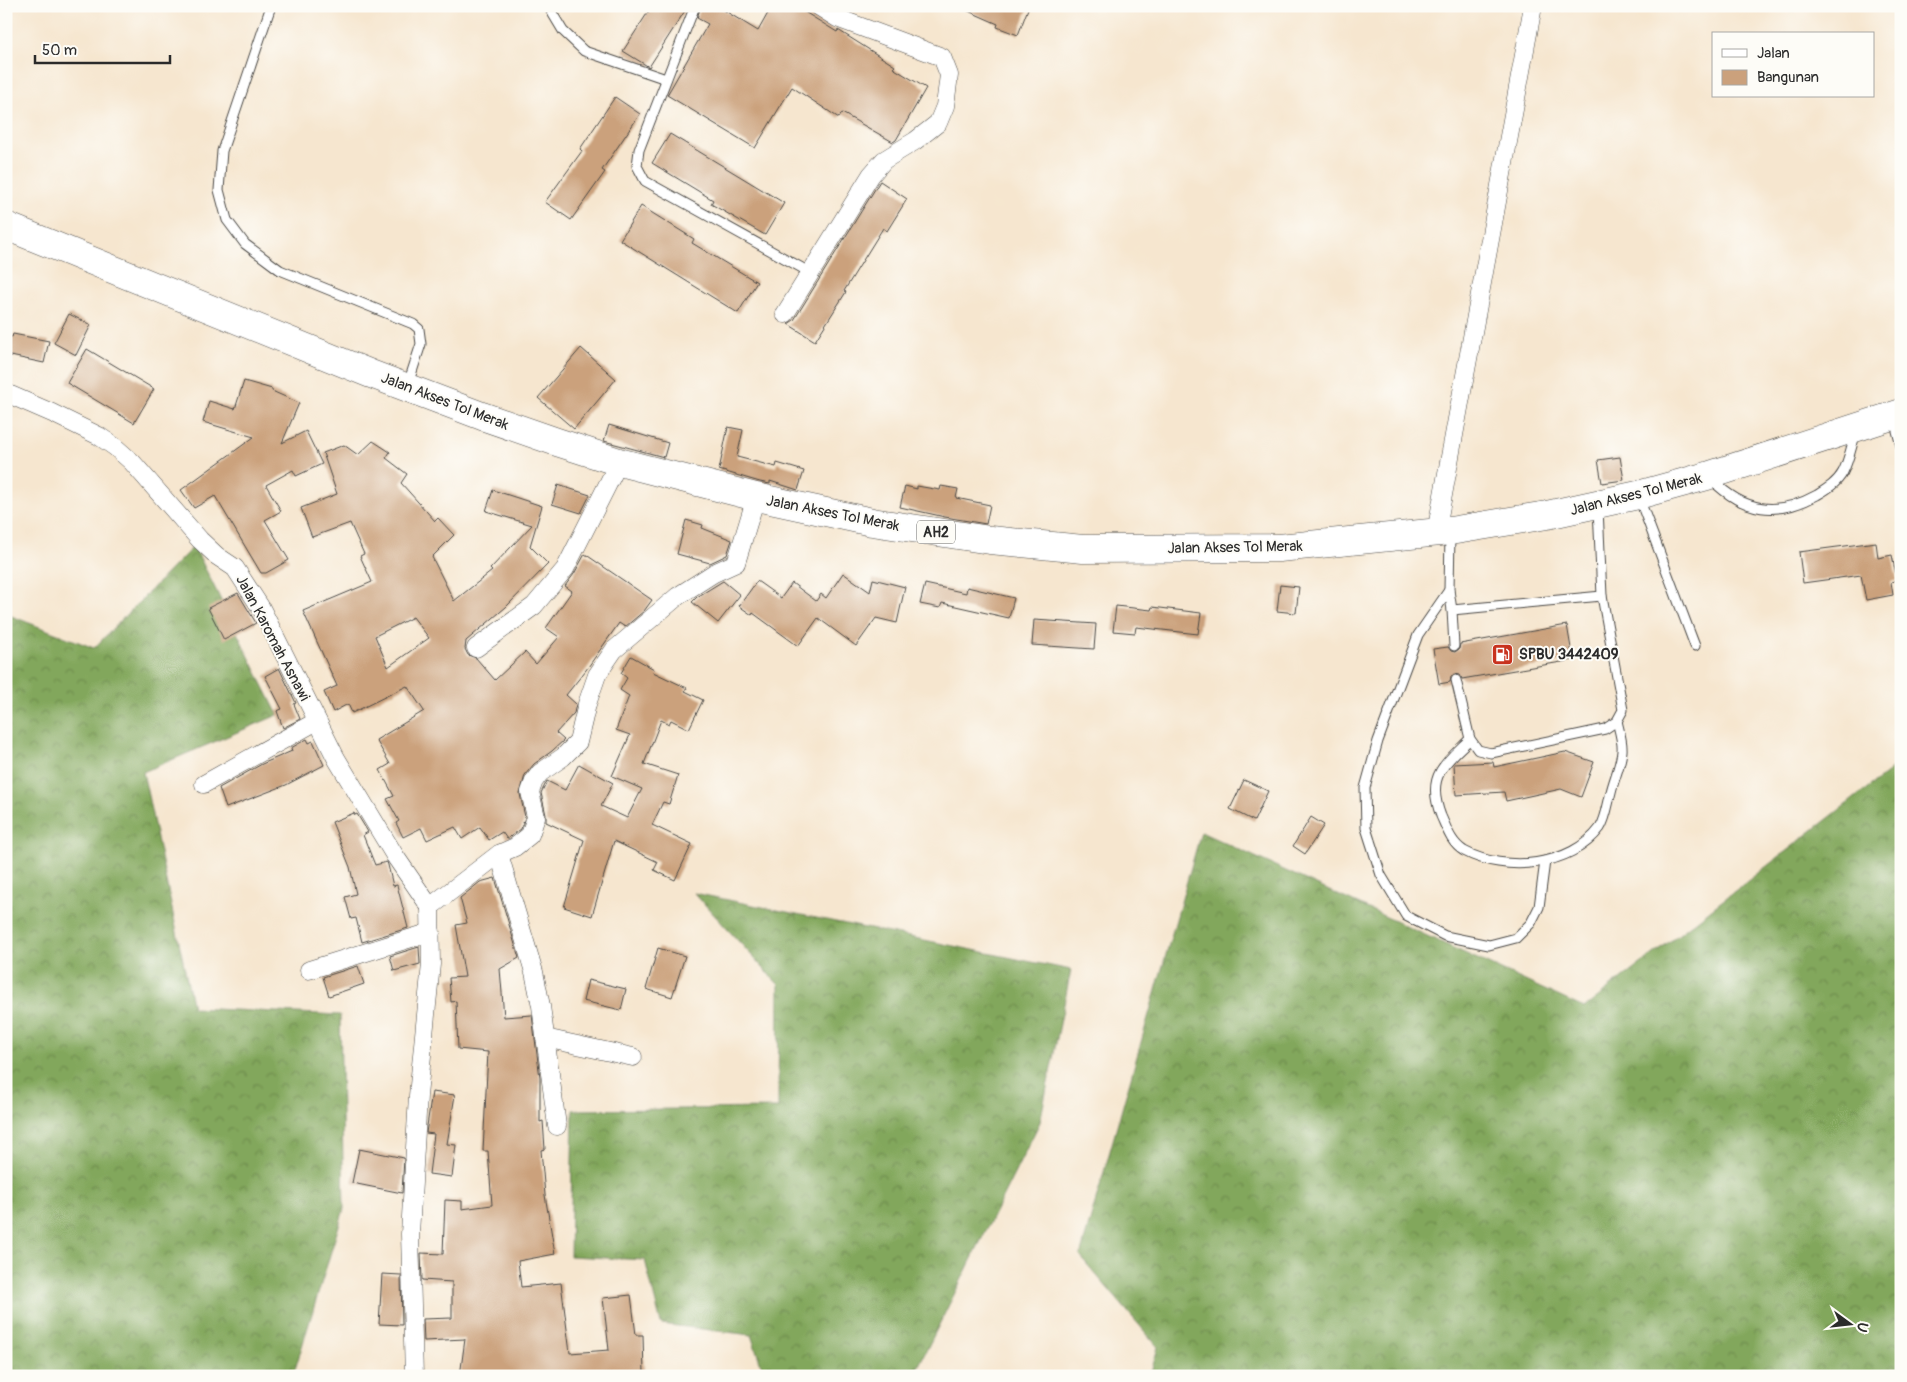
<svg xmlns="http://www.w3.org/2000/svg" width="1907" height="1382" font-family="Pangolin,sans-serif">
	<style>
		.forest { fill: url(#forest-crowns); stroke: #566944 }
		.building { fill: #cba17c; fill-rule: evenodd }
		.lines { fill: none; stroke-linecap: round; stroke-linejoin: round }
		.lane-casing { stroke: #494744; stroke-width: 11 }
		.street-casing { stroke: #494744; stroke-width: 19 }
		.highway-casing { stroke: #494744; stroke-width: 29 }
		.lane { stroke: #fff; stroke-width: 9 }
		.street { stroke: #fff; stroke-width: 18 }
		.highway { stroke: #fff; stroke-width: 28 }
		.labels { text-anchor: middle; stroke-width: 4; stroke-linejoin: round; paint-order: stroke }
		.shield { fill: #fdfcf7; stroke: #6a6a68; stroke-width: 1 }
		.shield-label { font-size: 14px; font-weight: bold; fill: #2b2b2b }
		.street-label { font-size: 15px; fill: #2b2b2b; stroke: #fdfcf7 }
		.poi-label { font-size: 15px; font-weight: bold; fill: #2b2b2b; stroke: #fdfcf7; text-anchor: start }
	</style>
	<defs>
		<pattern id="forest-crowns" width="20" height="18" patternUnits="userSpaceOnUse" patternTransform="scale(1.25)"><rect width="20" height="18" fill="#82a75c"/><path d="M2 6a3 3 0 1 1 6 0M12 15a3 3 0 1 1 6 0" fill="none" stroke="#6b884c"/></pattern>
	</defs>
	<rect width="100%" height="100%" fill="#fdfcf7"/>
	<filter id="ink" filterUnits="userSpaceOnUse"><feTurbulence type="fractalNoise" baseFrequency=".02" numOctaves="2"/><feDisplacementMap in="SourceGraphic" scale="10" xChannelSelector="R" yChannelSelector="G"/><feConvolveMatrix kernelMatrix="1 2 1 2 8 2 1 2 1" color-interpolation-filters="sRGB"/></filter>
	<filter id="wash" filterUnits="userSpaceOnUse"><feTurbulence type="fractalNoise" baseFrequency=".0096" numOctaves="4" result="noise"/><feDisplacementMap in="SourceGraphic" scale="20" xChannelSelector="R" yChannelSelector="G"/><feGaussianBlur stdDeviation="1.12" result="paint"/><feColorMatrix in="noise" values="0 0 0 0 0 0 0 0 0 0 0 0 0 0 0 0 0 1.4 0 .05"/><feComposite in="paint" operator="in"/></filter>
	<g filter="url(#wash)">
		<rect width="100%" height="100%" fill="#f6e6cf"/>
		<g class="forest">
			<path d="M194 546 278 715 143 772 193 1008 340 1015 344 1209 293 1376H6V614L94 648Z"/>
			<path d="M1901 762V1376H1150L1158 1347 1080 1256 1201 832 1584 1008Z"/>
			<path d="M694 893 1071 970 1040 1122 917 1369 910 1376H765L751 1335 661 1324 645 1260 570 1256 573 1110 778 1108 779 985Z"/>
		</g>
		<g id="blocks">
			<g class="building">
				<path d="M652 6H688L649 67 623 51Z"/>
				<path d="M701 6H717L758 31 772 6H795L837 32 838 30 895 66 893 68 926 88 896 140 893 142 842 113 839 118 792 87 755 148 667 95 708 24 697 18Z"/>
				<path d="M957 6H1029L1018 35 997 27 998 24Z"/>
				<path d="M615 97 640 114 602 170 605 172 571 220 545 202 582 151 580 149Z"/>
				<path d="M670 134 784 203 765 235 711 204 713 200 652 163Z"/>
				<path d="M880 181 907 199 887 231 883 228 844 291 846 292 815 341 788 324 794 320Z"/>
				<path d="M641 206 694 239 692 243 757 282 738 313 620 240Z"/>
				<path d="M69 314 91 325 76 355 54 343Z"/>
				<path d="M13 334 49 341 44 363 6 355V336L12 337Z"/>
				<path d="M581 348 616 379 574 429 538 398Z"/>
				<path d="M87 349 154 389 134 423 67 383Z"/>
				<path d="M244 381 272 389V391L299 403 282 443 306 431 322 464 296 476 293 470 266 485 281 511 265 520 289 560 266 573H261L215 496 194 508 181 490 254 437 203 422 209 401 235 409Z"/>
				<path d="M609 425 668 443 664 457 604 441Z"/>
				<path d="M728 427 743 430 737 457 776 467 777 463 804 471 798 490 770 481V484L760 482 719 470Z"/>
				<path d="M373 441 390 452 386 458 407 474 401 483 435 521 438 518 454 535 432 557 454 601 492 571 490 569 532 525 486 511 493 490 542 506 530 546 548 564 506 607 466 641 465 649 468 655 476 658 495 680 525 652 536 664 559 637 546 628 572 591 565 586 574 574 585 554 652 600 644 611 625 627 619 623 586 670 566 695 576 704 574 713 556 733 564 740 552 751 534 764 525 775 520 794 525 817 521 829 507 839 502 832 489 840 480 827 462 839 455 827 427 840 421 828 403 837 396 823 399 821 387 799 394 796 380 770 390 764 376 740 424 711 407 686 352 713 348 704 333 712 324 692 337 686 303 611 372 582 360 556 364 554 350 523 312 537 301 508 337 494 323 453 344 445 358 455ZM413 617 429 638 388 667 375 636Z"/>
				<path d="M1620 457 1624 480 1602 483 1598 460Z"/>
				<path d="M558 485 590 495 581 513 552 504Z"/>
				<path d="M905 486 917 489V486L940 490 941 486 958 489 956 498 990 505 986 524 945 517 900 507Z"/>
				<path d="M686 520 703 525 702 528 732 540 727 555 710 563 677 554Z"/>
				<path d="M1876 542 1878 558 1892 555 1897 580 1891 582 1893 595 1866 600 1861 575 1803 583 1799 552Z"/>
				<path d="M843 573 870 592 873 579 905 587 897 623 876 618 856 646 818 618 798 646 753 613 752 615 739 606 757 581 781 598 792 583 816 601 821 594 826 598Z"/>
				<path d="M723 581 740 595 718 623 692 602 697 597Z"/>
				<path d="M925 584 966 593 967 587 1014 598 1009 618 942 603 940 608 920 604Z"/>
				<path d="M1280 585 1299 587 1296 613 1277 611Z"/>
				<path d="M238 593 256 623 224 640 208 608Z"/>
				<path d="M1116 606 1151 610 1152 607 1201 613 1198 634 1136 627 1135 633 1113 631Z"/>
				<path d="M1034 620 1096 624 1094 649 1032 645Z"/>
				<path d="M1567 625 1573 660 1462 679 1460 675 1455 674 1451 676 1450 682 1439 684 1433 649 1448 647 1451 651 1455 652 1459 649 1460 644Z"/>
				<path d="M631 656 654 669 653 672 687 688 685 691 703 700 689 729 671 720 669 724 661 720 644 764 678 775 669 804 663 802 652 825 692 844 675 880 654 870 658 862 614 841 592 916 564 907 584 840 546 822V815L541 793 547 781 565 790 579 764 613 783 601 806 627 818 642 789 612 776 630 735 616 730 629 696 620 690 627 678 621 673Z"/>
				<path d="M279 668 296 703 294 704 300 719 283 728 277 711 282 709 265 676Z"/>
				<path d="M307 739 309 743 313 741 324 765 286 785 226 808 219 788 262 764 292 751 291 748Z"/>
				<path d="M1565 752 1594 762 1581 797 1561 789 1506 801 1504 792 1456 795 1454 764 1493 762 1494 767Z"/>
				<path d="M1244 780 1268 791 1254 821 1230 809Z"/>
				<path d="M354 813 355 815 357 814 368 832 363 835 375 865 387 862 388 865 393 886 397 885 408 928 362 942 356 918 351 919 345 897 356 894 350 867 332 822Z"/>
				<path d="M1311 817 1324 825 1305 854 1293 846Z"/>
				<path d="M495 878 519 958 500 969 504 1017 532 1015 540 1078V1122L543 1121 545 1149 541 1150 545 1195 555 1254 518 1261 521 1287 561 1283 570 1353 609 1350 603 1298 631 1295 636 1335H643L644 1374 460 1376 465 1339 424 1341 423 1319 452 1318V1282L422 1280 421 1253 443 1254 445 1200 462 1201V1209L492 1205 488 1151H483L488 1052 458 1049 456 1001 451 1002 449 978 465 977 456 925 467 923 460 898 480 882Z"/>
				<path d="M419 947 420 964 394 971 390 956Z"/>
				<path d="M658 948 685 956 672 997 646 989Z"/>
				<path d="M358 966 364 984 329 996 323 977Z"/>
				<path d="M588 980 626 989 621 1010 583 1001Z"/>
				<path d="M432 1092 455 1095 447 1144 456 1145 452 1177 429 1174 434 1134 426 1133Z"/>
				<path d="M359 1149 404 1158 402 1193 352 1183Z"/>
				<path d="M382 1274 401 1275 402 1325 379 1324Z"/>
			</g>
		</g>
	</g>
	<g filter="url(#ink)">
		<use href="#blocks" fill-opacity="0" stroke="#494744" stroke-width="1"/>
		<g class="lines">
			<defs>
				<g id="lane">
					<path d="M271 6 222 151 219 190 227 220 245 244 280 270 413 324 419 329 421 344 408 384"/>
					<path d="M548 6 563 31 584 51 666 79"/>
					<path d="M695 6 639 150 637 166 645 181 811 273"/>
					<path d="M1894 419 1901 446"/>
					<path d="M1712 480C1744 512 1777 517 1817 495 1827 489 1837 483 1843 472 1849 460 1852 444 1856 432"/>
					<path d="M1639 498 1695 646"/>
					<path d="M1450 534 1449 590 1452 610 1454 646"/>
					<path d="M1449 590 1418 635 1378 741 1365 788 1366 828 1381 875 1406 916 1445 936 1489 945 1516 938 1531 923 1539 907 1545 861"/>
					<path d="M1452 610 1602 596"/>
					<path d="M1456 680 1470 739 1478 750 1491 753 1605 729 1617 721 1623 710 1602 596 1598 508"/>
					<path d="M1470 739C1460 749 1447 759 1440 772 1432 786 1436 803 1441 816 1447 829 1451 843 1464 851 1505 873 1571 867 1600 828 1606 819 1608 803 1611 792 1614 779 1621 764 1622 751 1623 742 1619 730 1617 721"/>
				</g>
				<g id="street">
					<path d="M785 314 871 175 884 160 915 141 938 123 945 106 949 75 942 57 837 18 818 6"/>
					<path d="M6 393 52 413 99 436 115 447 132 462 200 540 217 556 235 568 261 608 336 758 395 856 430 907"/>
					<path d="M1436 533 1533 6"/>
					<path d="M476 648 534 606 565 569 619 462"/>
					<path d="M204 784 317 721"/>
					<path d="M499 854 534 972 541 1006 557 1126"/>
					<path d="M430 907 499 854 515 847 530 835 536 817 530 792 534 781 540 773 563 757 578 742 587 704 597 675 614 650 678 596 714 573 736 563 756 497"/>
					<path d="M309 970 431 932"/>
					<path d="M545 1038 633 1057"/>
					<path d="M414 1376 410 1234 418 1096 431 964 430 907"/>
				</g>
				<path id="highway" d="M6 226 371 374 482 416 557 442 619 462 756 497 872 522 990 540 1083 549 1279 548 1450 531 1547 515 1638 495 1707 476 1901 413"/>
			</defs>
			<use href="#lane" class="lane-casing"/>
			<use href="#street" class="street-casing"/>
			<use href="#highway" class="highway-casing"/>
			<use href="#lane" class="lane"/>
			<use href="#street" class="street"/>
			<use href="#highway" class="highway"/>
		</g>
	</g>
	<defs>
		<symbol id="fuel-square" viewBox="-11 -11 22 22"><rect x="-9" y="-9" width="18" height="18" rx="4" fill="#c8321e" stroke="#fdfcf7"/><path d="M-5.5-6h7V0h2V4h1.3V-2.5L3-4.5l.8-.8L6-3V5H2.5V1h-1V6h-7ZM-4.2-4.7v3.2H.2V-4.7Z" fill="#fff"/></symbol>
	</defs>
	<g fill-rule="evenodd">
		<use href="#fuel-square" x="1490" y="642" width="25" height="25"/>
	</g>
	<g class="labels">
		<rect class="shield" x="917" y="520.5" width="38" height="23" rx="4"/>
		<g class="shield-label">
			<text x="936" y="537">AH2</text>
		</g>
		<g class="street-label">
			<text transform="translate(445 401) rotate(21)" y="5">Jalan Akses Tol Merak</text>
			<text transform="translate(1636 494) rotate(-14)" y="5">Jalan Akses Tol Merak</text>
			<text transform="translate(833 513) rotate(11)" y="5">Jalan Akses Tol Merak</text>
			<text transform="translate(1235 547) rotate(-1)" y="5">Jalan Akses Tol Merak</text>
			<text transform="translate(273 638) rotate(62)" y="5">Jalan Karomah Asnawi</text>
		</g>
		<g class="poi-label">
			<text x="1519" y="659">SPBU 3442409</text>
		</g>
	</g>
	<rect width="1907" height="1382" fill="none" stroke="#fdfcf7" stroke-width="25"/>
	<rect x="1712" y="32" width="162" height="65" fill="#fdfcf7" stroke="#a9a8a5"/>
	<rect x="1722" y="49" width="25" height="8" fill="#ffffff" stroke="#a9a8a5"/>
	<text x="1757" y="58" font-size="15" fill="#2b2b2b">Jalan</text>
	<rect x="1722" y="70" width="25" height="15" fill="#cba17c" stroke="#a9a8a5"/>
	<text x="1757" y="82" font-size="15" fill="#2b2b2b">Bangunan</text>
	<g transform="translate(1850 1324) rotate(105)" stroke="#fdfcf7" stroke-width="4" paint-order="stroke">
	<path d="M0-4L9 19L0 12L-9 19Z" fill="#2b2b2b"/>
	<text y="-8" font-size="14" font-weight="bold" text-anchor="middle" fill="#2b2b2b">U</text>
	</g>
	<path d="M35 55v8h135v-8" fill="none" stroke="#2b2b2b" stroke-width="2.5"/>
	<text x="42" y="55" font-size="15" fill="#2b2b2b" stroke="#fdfcf7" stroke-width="4" paint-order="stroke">50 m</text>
</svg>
